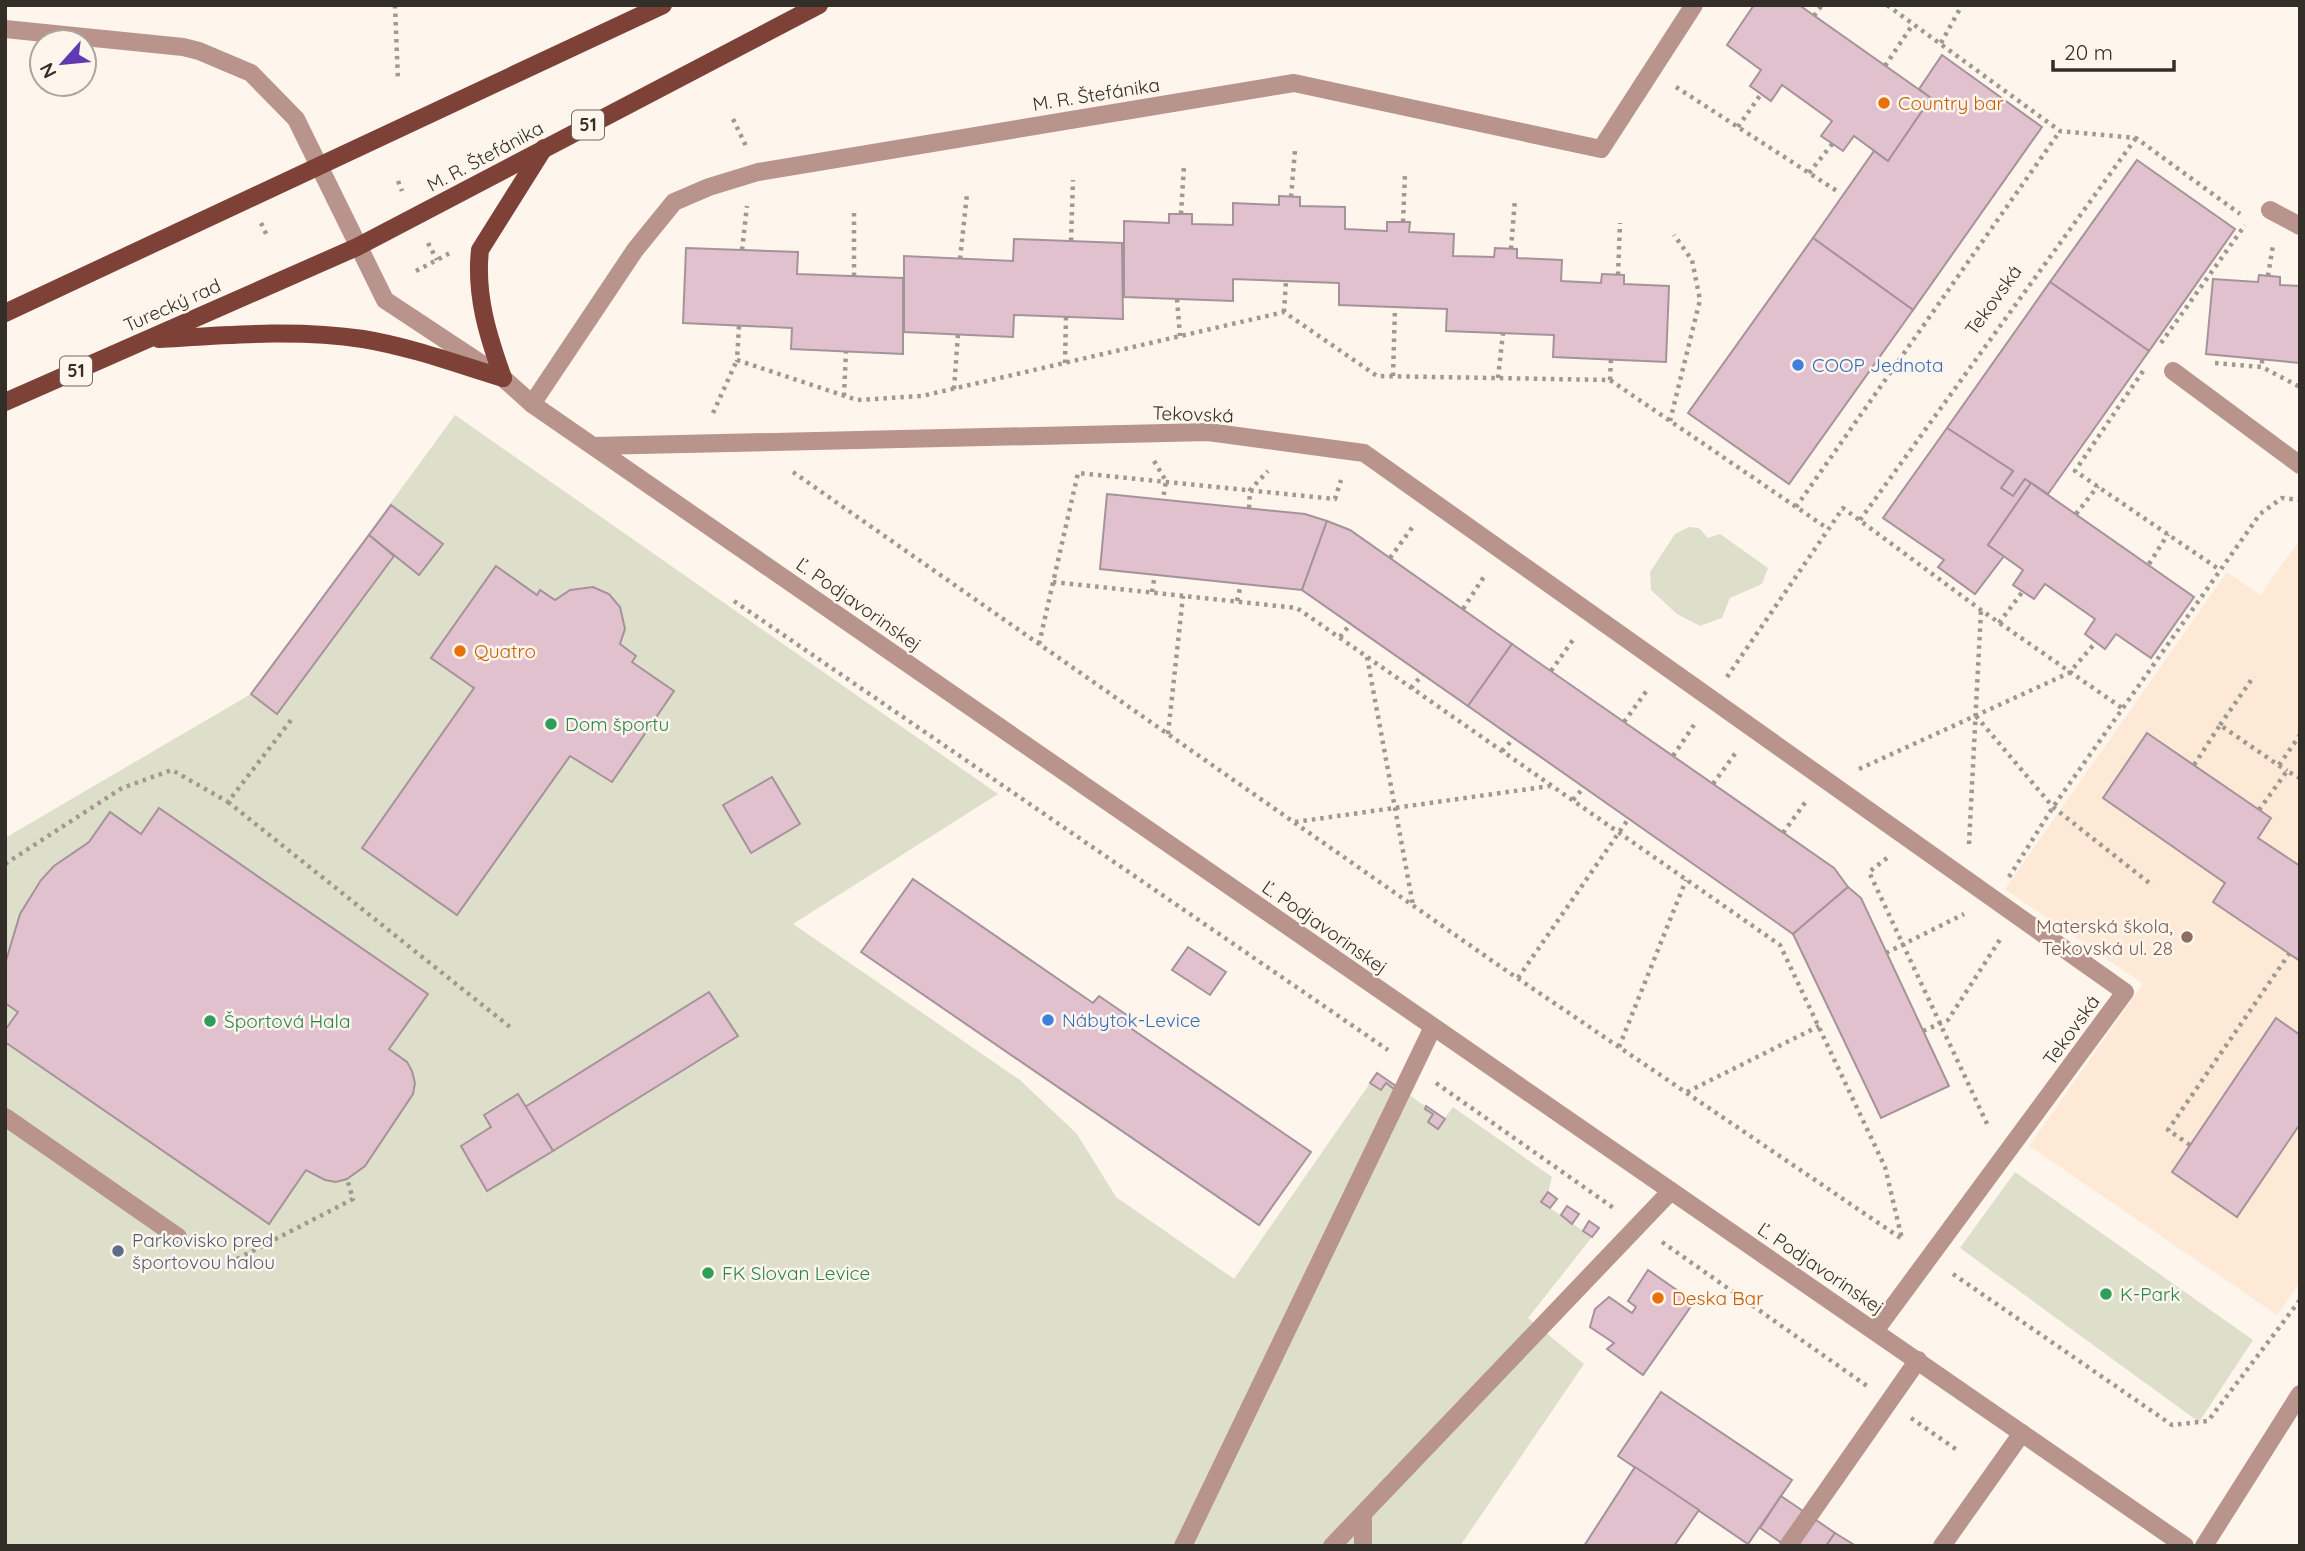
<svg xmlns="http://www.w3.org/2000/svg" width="2305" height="1551" font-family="Quicksand,sans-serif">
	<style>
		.built { fill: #fde9d6 }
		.green { fill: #dddfca }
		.building { fill: #e2c1ce; stroke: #a5939a; stroke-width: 2 }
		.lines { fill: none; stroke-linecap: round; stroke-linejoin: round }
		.path { stroke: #a09992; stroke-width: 4.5; stroke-dasharray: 3.5 5; stroke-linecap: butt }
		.minor { stroke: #b8948c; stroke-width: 18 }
		.major { stroke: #7e4137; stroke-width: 18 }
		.food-dot { fill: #e8710a; stroke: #fef5ed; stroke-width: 2.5 }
		.shop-dot { fill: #3f7fe0; stroke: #fef5ed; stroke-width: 2.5 }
		.leisure-dot { fill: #2e9e5b; stroke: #fef5ed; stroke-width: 2.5 }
		.education-dot { fill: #8d6e63; stroke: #fef5ed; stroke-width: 2.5 }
		.service-dot { fill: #5c6f8a; stroke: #fef5ed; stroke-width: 2.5 }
		.labels { text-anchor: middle; stroke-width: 5; stroke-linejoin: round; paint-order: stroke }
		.shield { fill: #fef5ed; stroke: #706a63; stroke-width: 2 }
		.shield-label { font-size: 18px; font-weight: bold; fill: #332e28 }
		.street-label { font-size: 19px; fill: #332e28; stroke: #fef5ed }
		.food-label { font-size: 19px; fill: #c56008; stroke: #fef5ed; text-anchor: start }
		.shop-label { font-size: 19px; fill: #366cbe; stroke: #fef5ed; text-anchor: start }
		.leisure-label { font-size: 19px; fill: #27864d; stroke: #fef5ed; text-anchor: start }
		.education-label { font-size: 19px; fill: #785e54; stroke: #fef5ed; text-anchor: end }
		.service-label { font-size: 19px; fill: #4e5e75; stroke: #fef5ed; text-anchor: start }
	</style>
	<rect width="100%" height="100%" fill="#fef5ed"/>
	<path class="built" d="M2300 540V1282L2277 1315 2029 1146 2143 984 2005 889 2227 572 2260 595Z"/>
	<g class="green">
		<path d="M455 415 998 794 793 924 1020 1080 1077 1134 1116 1197 1234 1279 1377 1073 1444 1119 1453 1107 1552 1177 1548 1192 1541 1202 1592 1237 1528 1318 1584 1364 1460 1546H5V838L251 694Z"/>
		<path d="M1689 527 1699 528 1708 538 1720 534 1768 568 1762 584 1730 598 1722 618 1700 626 1677 614 1651 590 1650 572 1675 534Z"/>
		<path d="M2015 1172 2253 1340 2199 1422 1960 1248Z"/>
	</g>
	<g class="building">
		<path d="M1754 5H1799L1931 98 1888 161 1854 136 1843 151 1821 136 1832 121 1782 85 1771 101 1750 86 1761 70 1727 45Z"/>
		<path d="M1942 55 2042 127 1913 310 1813 238 1874 151 1888 161 1931 98 1919 89Z"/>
		<path d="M2137 160 2235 229 2149 351 2050 282Z"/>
		<path d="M1279 196 1300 197V206L1345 207V229L1387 231V222H1410L1409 232 1454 234 1453 256 1494 257 1495 248 1517 249V258L1562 260 1561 281 1601 283 1602 274 1624 275V284L1669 286 1666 362 1553 357 1554 335 1446 331 1447 309 1339 305V283L1233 279V301L1124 297V221L1169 223V214H1192V224L1233 225V203L1279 205Z"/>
		<path d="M1813 238 1913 310 1789 484 1688 413Z"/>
		<path d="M1014 239 1122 243 1123 319 1014 315 1013 337 904 332V256L1013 261Z"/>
		<path d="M686 248 798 252 797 274 903 278V354L791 349 792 328 683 323Z"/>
		<path d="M2259 275 2280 277V285L2300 286V363L2206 354 2213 279 2258 282Z"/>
		<path d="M2050 282 2149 351 2048 494 2025 479 2013 496 2001 488 2013 471 1947 428Z"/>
		<path d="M1947 428 2013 471 2001 488 2013 496 2025 479 2031 483 1988 545 2004 556 1975 594 1938 567 1944 560 1883 518Z"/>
		<path d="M2031 483 2194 597 2151 658 2116 634 2105 649 2085 634 2095 619 2045 584 2034 599 2013 585 2023 570 1988 545Z"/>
		<path d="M1107 494 1305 514 1327 521 1302 590 1100 569Z"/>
		<path d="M391 505 443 544 419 575 369 535Z"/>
		<path d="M1327 521 1350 530 1512 644 1468 706 1302 590Z"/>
		<path d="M369 535 394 556 277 714 251 694Z"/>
		<path d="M496 566 537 595 540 590 555 600 570 590 593 587 609 594 620 607 625 629 620 644 636 656 632 662 674 691 612 782 570 756 457 915 362 848 474 688 431 658Z"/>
		<path d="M1512 644 1834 868 1848 887 1793 934 1468 706Z"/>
		<path d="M2147 733 2271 818 2258 838 2300 866V961L2213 902 2225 883 2103 798Z"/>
		<path d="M772 777 800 824 751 853 723 805Z"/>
		<path d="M159 808 428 994 389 1049 407 1062 412 1071 415 1083 413 1094 365 1166 347 1179 336 1182 325 1180 306 1170 269 1224 5 1042V1030L18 1012 5 1003V964L20 914 41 880 54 866 89 842 110 812 141 834Z"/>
		<path d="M913 879 1093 1003 1099 996 1134 1020 1129 1027 1311 1152 1259 1225 861 952Z"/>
		<path d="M1848 887 1861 898 1949 1086 1881 1118 1793 934Z"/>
		<path d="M1188 947 1226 972 1210 995 1172 970Z"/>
		<path d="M709 992 738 1036 553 1151 525 1107Z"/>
		<path d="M2276 1018 2300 1035V1124L2237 1217 2172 1172Z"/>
		<path d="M1377 1073 1396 1086 1394 1089 1386 1083 1381 1090 1370 1083Z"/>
		<path d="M518 1094 553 1151 487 1191 461 1146 491 1127 484 1115Z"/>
		<path d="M1426 1106 1445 1119 1438 1129 1428 1122 1433 1114 1425 1109Z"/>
		<path d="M1548 1192 1557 1199 1550 1208 1541 1202Z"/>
		<path d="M1567 1206 1579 1214 1572 1224 1561 1215Z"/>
		<path d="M1589 1221 1599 1228 1592 1237 1583 1231Z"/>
		<path d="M1648 1270 1694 1302 1643 1375 1607 1349 1614 1343 1590 1327 1595 1309 1609 1297 1632 1313 1636 1307 1628 1301Z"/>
		<path d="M1661 1392 1792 1480 1748 1544 1618 1456Z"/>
		<path d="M1635 1467 1699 1510 1674 1546H1584Z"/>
		<path d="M1781 1496 1835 1533 1826 1546H1786L1760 1528Z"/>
		<path d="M1835 1533 1856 1546H1826Z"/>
	</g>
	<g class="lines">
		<g class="path">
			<path d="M395 5 398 81"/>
			<path d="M1887 5 2060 131 2136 138 2240 214"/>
			<path d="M1814 16 1822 5"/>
			<path d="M1941 43 1962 5"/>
			<path d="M1885 66 1913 24"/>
			<path d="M1676 87 1840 193"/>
			<path d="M733 119 746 146"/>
			<path d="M1738 127 1761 94"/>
			<path d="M1809 173 1833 143"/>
			<path d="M398 181 402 191"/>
			<path d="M1291 197 1295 150"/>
			<path d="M1181 214 1184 165"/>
			<path d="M1403 222 1405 174"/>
			<path d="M261 223 268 238"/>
			<path d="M1071 241 1073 180"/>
			<path d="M428 243 437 260"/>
			<path d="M1511 249 1515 199"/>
			<path d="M742 250 747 206"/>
			<path d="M960 259 967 194"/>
			<path d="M416 271 450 253"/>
			<path d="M1618 275 1620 223"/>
			<path d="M854 276V209"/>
			<path d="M2268 276 2273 245"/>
			<path d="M1177 299 1180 336"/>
			<path d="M1284 312 1286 281"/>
			<path d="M739 326 737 360 857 400 922 396 1284 312 1377 376 1610 380 1827 528"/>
			<path d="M2161 343 2245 225"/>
			<path d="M2262 360V367"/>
			<path d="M1065 363 1066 317"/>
			<path d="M2215 363 2262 367 2300 387"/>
			<path d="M2143 371 2075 471 2220 570"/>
			<path d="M1393 376 1395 307"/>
			<path d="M1498 378 1503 333"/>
			<path d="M1610 380 1611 359"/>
			<path d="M954 389 958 334"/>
			<path d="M844 396 846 351"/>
			<path d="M713 413 737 360"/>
			<path d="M1670 421 1700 300 1692 260 1674 235"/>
			<path d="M1154 461 1166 481 1163 499"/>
			<path d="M793 472 1501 967 1902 1239 1885 1167 1780 945 1297 608 1053 582"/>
			<path d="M1796 507 2060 131"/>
			<path d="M1249 508 1250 490 1268 471"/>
			<path d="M2076 514 2098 486"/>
			<path d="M1860 520 2136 138"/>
			<path d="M1390 558 1414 525"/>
			<path d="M2149 564 2168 534"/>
			<path d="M1152 592 1155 574"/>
			<path d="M734 601 1388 1050"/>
			<path d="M1237 601 1241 584"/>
			<path d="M1463 609 1485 575"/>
			<path d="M1999 623 2023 591"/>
			<path d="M1340 637 1351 623"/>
			<path d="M1039 644 1078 473 1335 499 1341 480"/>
			<path d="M1367 657 1413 905"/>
			<path d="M1551 671 1575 637"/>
			<path d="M1727 677 1843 508 1981 610 2122 708"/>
			<path d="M1411 688 1423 674"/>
			<path d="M1976 716 2053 807 2153 886"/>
			<path d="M1624 722 1648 689"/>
			<path d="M2220 725 2254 676"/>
			<path d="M1168 734 1183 596"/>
			<path d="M1502 751 1514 738"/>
			<path d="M1673 756 1696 722"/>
			<path d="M2194 765 2220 725 2287 771"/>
			<path d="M2279 765 2300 735"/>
			<path d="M1859 769 2069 673 2096 642"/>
			<path d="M1713 784 1737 751"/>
			<path d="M1573 800 1584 787"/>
			<path d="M228 802 510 1027"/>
			<path d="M2259 810 2287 771 2300 778"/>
			<path d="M1295 822 1550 786"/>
			<path d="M1783 833 1807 800"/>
			<path d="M1969 844 1981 610"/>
			<path d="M1887 858 1869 872 1989 1128"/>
			<path d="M5 864 122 788 172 770 228 802 291 720"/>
			<path d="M2299 866H2300"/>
			<path d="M2009 877 2053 807 2260 514 2282 498 2300 500"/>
			<path d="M1886 953 1964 914"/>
			<path d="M1518 978 1629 818"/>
			<path d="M1923 1031 1948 1020 2001 938"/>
			<path d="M1619 1047 1686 880"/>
			<path d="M1436 1083 1615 1209"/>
			<path d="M1687 1092 1819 1026"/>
			<path d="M2190 1145 2168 1130 2289 954"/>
			<path d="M1662 1242 1867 1386"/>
			<path d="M237 1259 353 1199 347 1179"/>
			<path d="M1953 1274 2172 1425 2208 1421 2300 1300"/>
			<path d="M1911 1418 1957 1450"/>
		</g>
		<g class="minor">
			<path d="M5 29 183 47 199 51 251 73 296 119 385 300 503 378 532 404 2185 1546"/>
			<path d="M2270 210 2300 226"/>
			<path d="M2173 371 2300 465"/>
			<path d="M532 404 635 250 674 202 709 187 758 172 1294 83 1601 149 1694 5"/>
			<path d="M594 446 1208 432 1364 453 2125 992 1875 1331"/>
			<path d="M5 1117 178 1237"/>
			<path d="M1183 1546 1433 1027"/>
			<path d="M1332 1546 1671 1191"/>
			<path d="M1363 1546V1514"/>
			<path d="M1788 1546 1918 1360"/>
			<path d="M1942 1546 2022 1433"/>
			<path d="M2204 1546 2300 1394"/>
		</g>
		<g class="major">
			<path d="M5 313 663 5"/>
			<path d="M159 339C227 335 296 329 363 339 411 347 457 364 503 378"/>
			<path d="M503 378C488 336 475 295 480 250L544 148"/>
			<path d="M5 402 357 247 819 5"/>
		</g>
	</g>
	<g class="food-dot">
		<circle cx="1884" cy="103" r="7"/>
		<circle cx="460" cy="651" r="7"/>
		<circle cx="1658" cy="1298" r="7"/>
	</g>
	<g class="shop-dot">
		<circle cx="1798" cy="365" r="7"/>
		<circle cx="1048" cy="1020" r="7"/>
	</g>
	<g class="leisure-dot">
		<circle cx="551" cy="724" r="7"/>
		<circle cx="210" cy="1021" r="7"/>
		<circle cx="708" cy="1273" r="7"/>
		<circle cx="2106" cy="1294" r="7"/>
	</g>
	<circle class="education-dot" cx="2187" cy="937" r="7"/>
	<circle class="service-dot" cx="118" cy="1251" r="7"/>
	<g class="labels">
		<g class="shield">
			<rect x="572" y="110.5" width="32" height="29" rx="5"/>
			<rect x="60" y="356.5" width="32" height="29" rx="5"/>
		</g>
		<g class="shield-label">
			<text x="588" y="131">51</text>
			<text x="76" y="377">51</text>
		</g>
		<g class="street-label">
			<text transform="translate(1096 94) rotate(-9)" y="7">M. R. Štefánika</text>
			<text transform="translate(485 156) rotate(-28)" y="7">M. R. Štefánika</text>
			<text transform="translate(1993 300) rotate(-54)" y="7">Tekovská</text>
			<text transform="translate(172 305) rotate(-24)" y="7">Turecký rad</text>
			<text transform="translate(1193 414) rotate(2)" y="7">Tekovská</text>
			<text transform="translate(859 604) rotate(35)" y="7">Ľ. Podjavorinskej</text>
			<text transform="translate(1325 927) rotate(35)" y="7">Ľ. Podjavorinskej</text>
			<text transform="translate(2071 1030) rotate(-54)" y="7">Tekovská</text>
			<text transform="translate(1821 1268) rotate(34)" y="7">Ľ. Podjavorinskej</text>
		</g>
		<g class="food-label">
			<text x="1898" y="110">Country bar</text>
			<text x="474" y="658">Quatro</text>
			<text x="1672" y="1305">Deska Bar</text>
		</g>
		<g class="shop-label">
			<text x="1812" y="372">COOP Jednota</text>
			<text x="1062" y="1027">Nábytok-Levice</text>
		</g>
		<g class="leisure-label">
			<text x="565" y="731">Dom športu</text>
			<text x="224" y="1028">Športová Hala</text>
			<text x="722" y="1280">FK Slovan Levice</text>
			<text x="2120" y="1301">K-Park</text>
		</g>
		<g class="education-label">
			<text x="2173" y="933">Materská škola,<tspan x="2173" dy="22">Tekovská ul. 28</tspan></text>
		</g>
		<g class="service-label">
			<text x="132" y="1247">Parkovisko pred<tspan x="132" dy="22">športovou halou</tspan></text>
		</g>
	</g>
	<rect width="2305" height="1551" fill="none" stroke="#332e28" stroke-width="14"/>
	<g transform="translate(63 63) rotate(243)"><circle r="33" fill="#fef5ed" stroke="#ada59e" stroke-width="2"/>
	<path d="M0-5L12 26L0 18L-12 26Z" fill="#613ab2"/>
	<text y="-10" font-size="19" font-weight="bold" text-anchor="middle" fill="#332e28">N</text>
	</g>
	<path d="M2053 60v10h121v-10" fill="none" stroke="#332e28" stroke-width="3.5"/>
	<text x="2064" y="60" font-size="21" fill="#332e28" stroke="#fef5ed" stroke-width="5" paint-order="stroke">20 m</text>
</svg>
